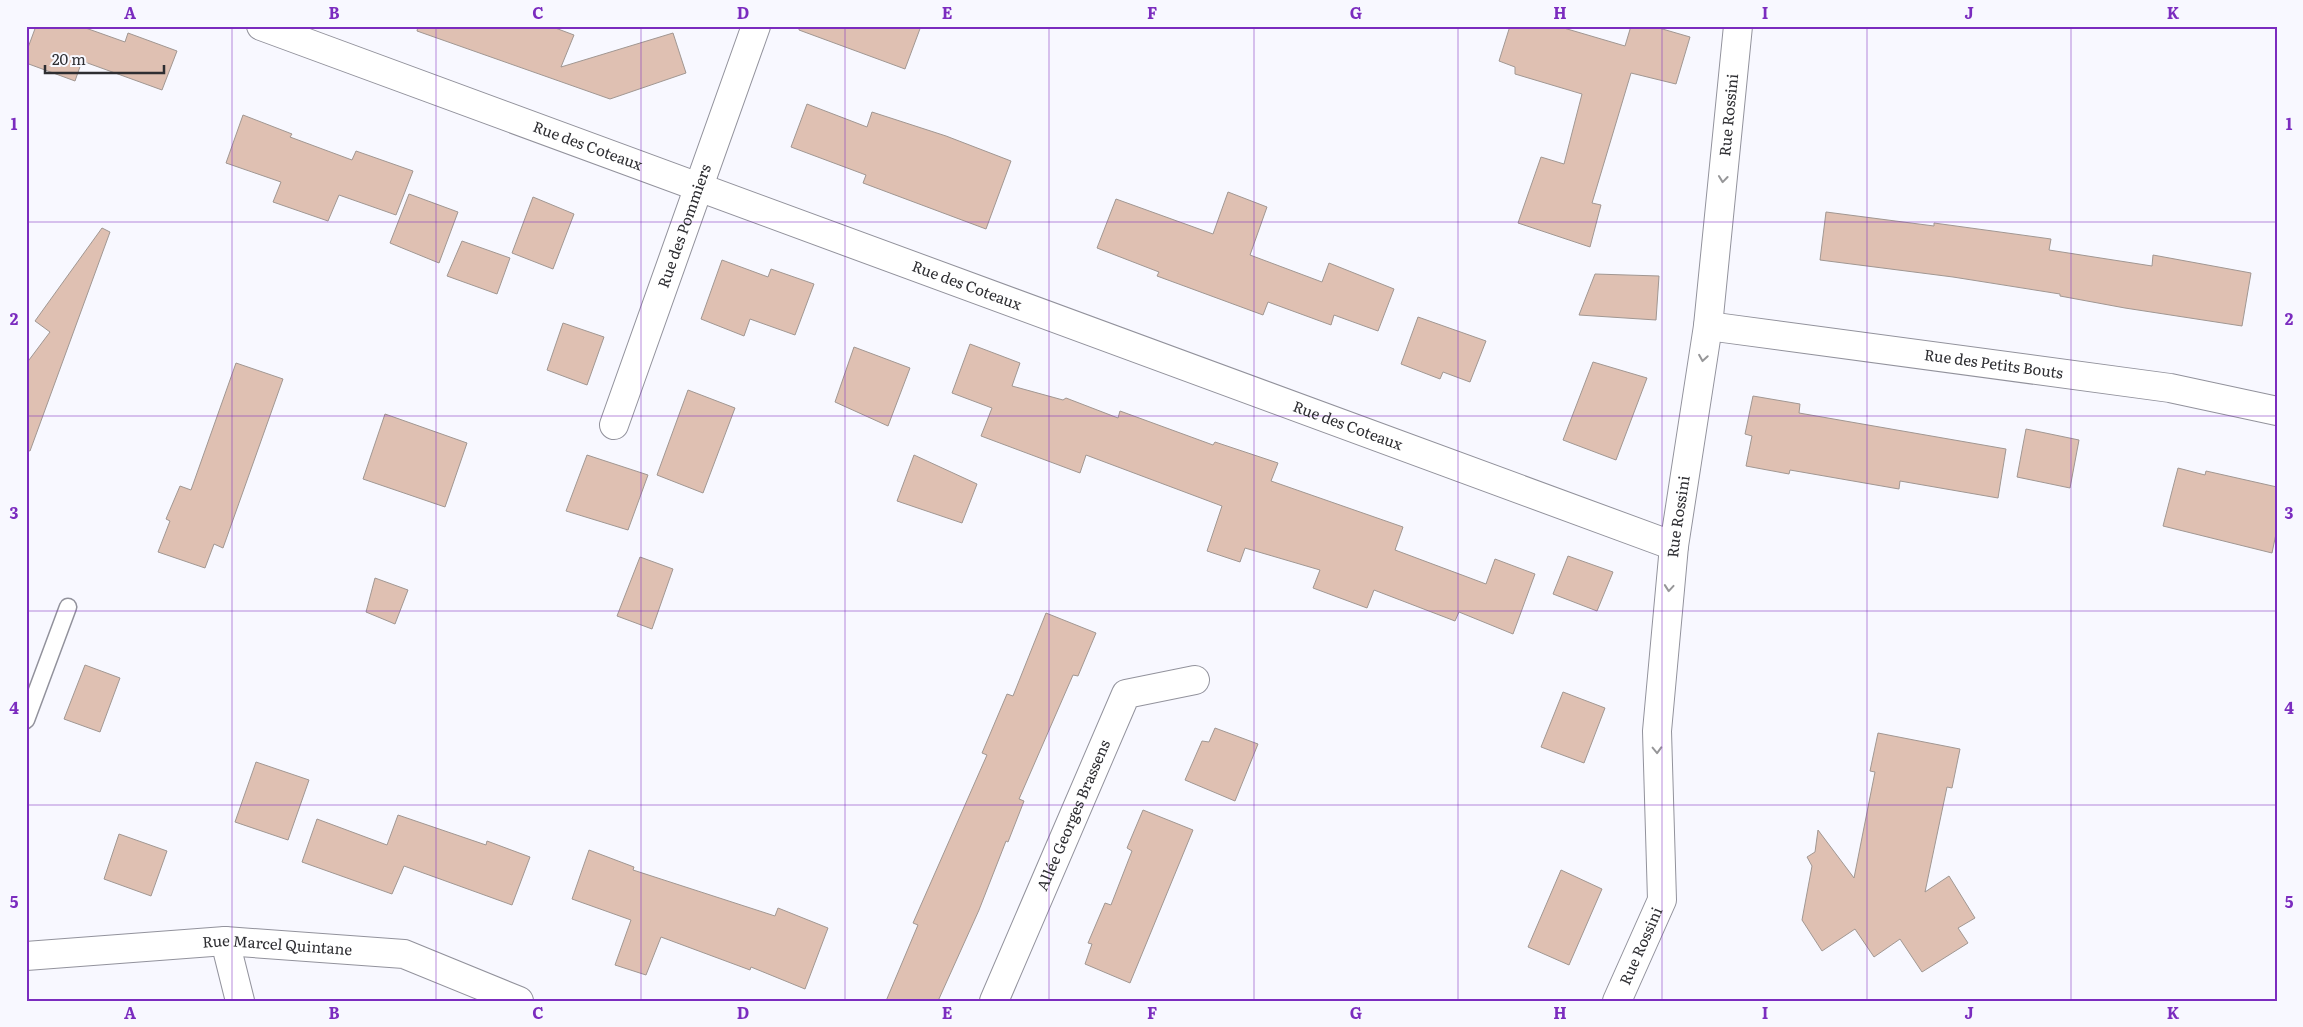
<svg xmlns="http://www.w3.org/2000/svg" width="2303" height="1027" font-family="Literata,serif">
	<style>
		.building { fill: #dfc0b2; stroke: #a19792 }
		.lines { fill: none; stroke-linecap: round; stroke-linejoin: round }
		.service-casing { stroke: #92929c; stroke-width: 19 }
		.minor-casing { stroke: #92929c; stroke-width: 30 }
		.service { stroke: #fff; stroke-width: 16 }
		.minor { stroke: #fff; stroke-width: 28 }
		.oneway { stroke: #969698 }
		.grid { fill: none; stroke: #7b2cbf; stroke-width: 1; stroke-opacity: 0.55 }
		.labels { text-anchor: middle; stroke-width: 4.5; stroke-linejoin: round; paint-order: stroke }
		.street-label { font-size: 15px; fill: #2e2e32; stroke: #f8f8ff }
		.neatline { fill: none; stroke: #7b2cbf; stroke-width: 2 }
		.grid-label { font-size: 16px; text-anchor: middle; font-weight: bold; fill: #7b2cbf }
	</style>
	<rect width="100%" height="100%" fill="#f8f8ff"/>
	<g class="building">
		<path d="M36 26H80L125 42 128 33 177 51 162 90 82 61 75 81 26 63V53Z"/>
		<path d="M418 26H550L574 35 561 67 673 33 686 73 610 99 417 31Z"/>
		<path d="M799 26H921L905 69 799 30Z"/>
		<path d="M1510 26H1557L1625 46 1631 26H1652L1690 37 1676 84 1631 73 1592 203 1601 205 1590 247 1518 223 1541 157 1564 164 1582 94 1515 74V67L1499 61Z"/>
		<path d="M807 104 867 127 872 112 946 136 1011 161 986 229 863 183 866 175 791 147Z"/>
		<path d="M243 115 292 134 290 137 352 160 356 151 413 171 396 215 339 195 328 221 273 202 281 182 226 163Z"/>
		<path d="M1228 192 1267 207 1250 255 1322 282 1329 263 1394 289 1378 331 1334 315 1331 325 1268 302 1263 315 1157 276 1159 272 1097 248 1116 199 1213 234Z"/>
		<path d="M409 194 458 212 439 263 390 243Z"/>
		<path d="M533 197 574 214 553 269 512 253Z"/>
		<path d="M1826 212 1934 226V223L2051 239 2049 250 2152 266 2153 255 2251 273 2242 326 2125 308 2060 296V294L1953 277 1820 260Z"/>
		<path d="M102 228 110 232 30 451 26 450V364L50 332 35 321Z"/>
		<path d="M462 241 510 258 497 294 447 276Z"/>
		<path d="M722 260 768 277 771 269 814 284 795 335 750 319 744 336 701 319Z"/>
		<path d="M1595 274 1659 276 1656 320 1579 315Z"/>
		<path d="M1418 317 1486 341 1470 382 1443 372 1440 379 1401 364Z"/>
		<path d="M563 323 604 337 587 385 547 370Z"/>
		<path d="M970 344 1020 363 1012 386 1063 400 1066 398 1118 418 1120 411 1213 445 1215 442 1278 463 1271 481 1403 527 1395 550 1486 584 1495 559 1535 574 1513 634 1459 612 1455 621 1374 590 1367 608 1313 588 1320 570 1245 548 1240 562 1207 551 1222 506 1086 455 1080 473 981 436 992 408 952 393Z"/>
		<path d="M854 347 910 368 888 426 835 402Z"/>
		<path d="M1593 362 1647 378 1616 460 1563 440Z"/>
		<path d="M236 363 283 379 223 548 214 544 205 568 158 552 170 521 166 519 180 486 191 490Z"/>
		<path d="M688 390 735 408 703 493 657 475Z"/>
		<path d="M1753 396 1800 404 1799 413 2006 449 1998 498 1900 481 1899 489 1790 470 1789 474 1746 466 1752 436 1745 434Z"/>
		<path d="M385 414 467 443 445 507 363 479Z"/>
		<path d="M2026 429 2079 440 2070 488 2017 477Z"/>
		<path d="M587 455 648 475 628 530 566 511Z"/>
		<path d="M914 455 977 484 962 523 897 501Z"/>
		<path d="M2178 468 2205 475 2206 471 2277 487V529L2272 553 2163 526Z"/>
		<path d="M1568 556 1613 572 1597 611 1553 594Z"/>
		<path d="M640 557 673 569 652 629 617 616Z"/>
		<path d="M375 578 408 590 395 624 366 612Z"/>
		<path d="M1046 613 1096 633 1078 676 1073 675 1019 799 1024 801 1008 842 1006 841 979 910 938 1001H886L918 925 913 923 987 755 982 753 1007 694 1013 696Z"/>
		<path d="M85 665 120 678 100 732 64 719Z"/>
		<path d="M1563 692 1605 708 1584 763 1541 747Z"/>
		<path d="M1215 728 1258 744 1235 801 1185 780 1202 741 1209 742Z"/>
		<path d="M1878 733 1960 749 1952 788 1947 787 1925 892 1949 876 1975 918 1958 928 1968 943 1922 972 1900 939 1874 957 1855 929 1822 951 1802 920 1812 866 1807 857 1815 852 1818 830 1854 878 1875 772 1870 771Z"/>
		<path d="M256 762 309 780 288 840 235 822Z"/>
		<path d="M1143 810 1193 830 1130 983 1085 964 1092 944 1088 943 1105 903 1111 905 1132 851 1127 848Z"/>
		<path d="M398 815 486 845 487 841 530 857 512 905 404 866 392 894 302 862 317 819 387 845Z"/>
		<path d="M119 834 167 851 151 896 104 879Z"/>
		<path d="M589 850 634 867 633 870 775 916 778 908 828 928 805 989 751 967 750 970 661 937 646 975 615 965 631 920 572 899Z"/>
		<path d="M1561 870 1602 889 1569 965 1528 947Z"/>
	</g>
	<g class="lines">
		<defs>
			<path id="service" d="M26 720 68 607"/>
			<g id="minor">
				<path id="s1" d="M261 26 1674 546"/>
				<path id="s2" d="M1708 326 2170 388 2277 411"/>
				<path id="s3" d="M614 425 756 26"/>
				<path d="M225 941 240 1001"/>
				<path id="s4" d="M26 956 225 941 404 954 519 1001"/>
				<path id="s5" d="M994 1001 1126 694 1195 680"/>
				<path id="s6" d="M1617 1001 1662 900 1657 731 1674 546 1708 326 1738 26"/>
			</g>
		</defs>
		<use href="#service" class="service-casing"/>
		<use href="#minor" class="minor-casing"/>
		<use href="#service" class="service"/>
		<use href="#minor" class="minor"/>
	</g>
	<defs><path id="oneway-chevron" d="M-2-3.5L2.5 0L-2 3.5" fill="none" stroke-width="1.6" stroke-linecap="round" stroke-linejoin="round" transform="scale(1.25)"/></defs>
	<g class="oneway">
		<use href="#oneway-chevron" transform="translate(1723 179) rotate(96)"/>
		<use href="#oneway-chevron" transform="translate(1703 358) rotate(99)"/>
		<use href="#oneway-chevron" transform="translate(1669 588) rotate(95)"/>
		<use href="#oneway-chevron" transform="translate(1657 750) rotate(88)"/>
	</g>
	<path class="grid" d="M232 26V1001M436 26V1001M641 26V1001M845 26V1001M1049 26V1001M1254 26V1001M1458 26V1001M1662 26V1001M1867 26V1001M2071 26V1001M26 222H2277M26 416H2277M26 611H2277M26 805H2277"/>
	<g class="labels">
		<g class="street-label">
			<text dy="5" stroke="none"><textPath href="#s6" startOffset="900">Rue Rossini</textPath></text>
			<text dy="5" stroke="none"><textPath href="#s1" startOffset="348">Rue des Coteaux</textPath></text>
			<text dy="5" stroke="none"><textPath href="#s3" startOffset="211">Rue des Pommiers</textPath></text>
			<text dy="5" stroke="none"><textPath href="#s1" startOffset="752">Rue des Coteaux</textPath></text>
			<text dy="5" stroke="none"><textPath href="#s2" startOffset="288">Rue des Petits Bouts</textPath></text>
			<text dy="5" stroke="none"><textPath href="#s1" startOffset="1158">Rue des Coteaux</textPath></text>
			<text dy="5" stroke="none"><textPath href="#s6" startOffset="495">Rue Rossini</textPath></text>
			<text dy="5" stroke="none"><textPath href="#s5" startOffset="202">Allée Georges Brassens</textPath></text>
			<text dy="5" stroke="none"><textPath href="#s6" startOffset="60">Rue Rossini</textPath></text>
			<text dy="5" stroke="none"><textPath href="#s4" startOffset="252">Rue Marcel Quintane</textPath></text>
		</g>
	</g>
	<rect width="2303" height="1027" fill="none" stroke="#f8f8ff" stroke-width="55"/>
	<path d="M45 65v8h119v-8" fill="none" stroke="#2e2e32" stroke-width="2.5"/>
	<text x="52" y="65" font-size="15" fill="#2e2e32" stroke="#f8f8ff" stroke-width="4" paint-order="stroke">20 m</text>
	<rect x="28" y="28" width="2248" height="972" class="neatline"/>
	<g class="grid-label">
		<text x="130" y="19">A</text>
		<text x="334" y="19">B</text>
		<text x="538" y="19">C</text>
		<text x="743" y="19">D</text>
		<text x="947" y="19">E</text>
		<text x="1152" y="19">F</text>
		<text x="1356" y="19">G</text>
		<text x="1560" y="19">H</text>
		<text x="1765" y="19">I</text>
		<text x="1969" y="19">J</text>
		<text x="2173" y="19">K</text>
		<text x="14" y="130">1</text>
		<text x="2289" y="130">1</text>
		<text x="14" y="325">2</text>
		<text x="2289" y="325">2</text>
		<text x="14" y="519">3</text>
		<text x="2289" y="519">3</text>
		<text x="14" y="714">4</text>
		<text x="2289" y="714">4</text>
		<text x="14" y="908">5</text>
		<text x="2289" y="908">5</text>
		<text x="130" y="1019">A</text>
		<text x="334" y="1019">B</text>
		<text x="538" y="1019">C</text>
		<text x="743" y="1019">D</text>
		<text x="947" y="1019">E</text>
		<text x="1152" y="1019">F</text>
		<text x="1356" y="1019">G</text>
		<text x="1560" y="1019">H</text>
		<text x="1765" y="1019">I</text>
		<text x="1969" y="1019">J</text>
		<text x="2173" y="1019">K</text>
	</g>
</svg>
